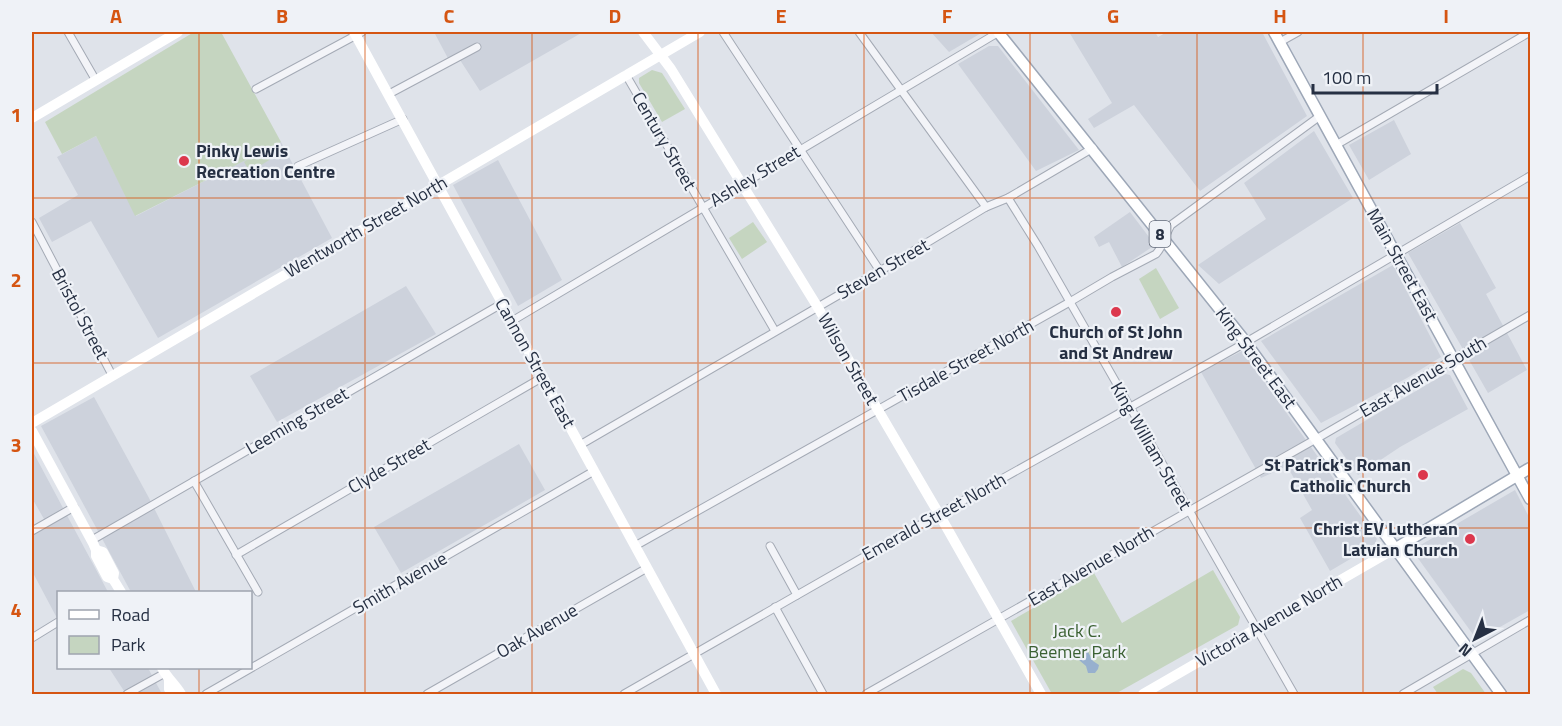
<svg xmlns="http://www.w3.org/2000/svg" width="1562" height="726" font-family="'Titillium Web',sans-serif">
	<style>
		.built { fill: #cdd2dc }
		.green { fill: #c5d5c0 }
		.water { fill: #97b0ce }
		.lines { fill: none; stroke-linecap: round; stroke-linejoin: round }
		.street-casing { stroke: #a4aab5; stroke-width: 9 }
		.primary-casing { stroke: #9da7b7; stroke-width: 13 }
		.street { stroke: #f3f4f8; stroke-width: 7 }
		.secondary { stroke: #fff; stroke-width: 10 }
		.primary { stroke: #fff; stroke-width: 10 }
		.grid { fill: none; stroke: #d55512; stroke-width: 1.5; stroke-opacity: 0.55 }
		.poi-dot { fill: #dc384d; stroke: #eff2f7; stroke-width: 2 }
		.labels { text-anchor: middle; stroke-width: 4.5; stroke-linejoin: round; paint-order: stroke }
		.shield { fill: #eff2f7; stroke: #626a79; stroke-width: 1.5 }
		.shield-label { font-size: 16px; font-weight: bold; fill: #263043 }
		.street-label { font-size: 18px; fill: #263043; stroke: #eff2f7 }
		.poi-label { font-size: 18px; font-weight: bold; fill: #263043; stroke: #eff2f7; text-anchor: end }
		.park-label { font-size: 18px; fill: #3a6032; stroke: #eff2f7 }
		.neatline { fill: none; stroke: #d55512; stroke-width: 2 }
		.grid-label { font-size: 20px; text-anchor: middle; font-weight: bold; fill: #d55512 }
	</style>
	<rect width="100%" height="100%" fill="#dfe3ea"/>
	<g class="built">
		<path d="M434 32H583L480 91 460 60 451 64Z"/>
		<path d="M931 32H983L949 52Z"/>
		<path d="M1069 32H1155L1158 37 1167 32H1262L1307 116 1200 191 1134 105 1094 128 1088 119 1112 103Z"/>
		<path d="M989 46H998L1079 150 1036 171 958 64Z"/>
		<path d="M1394 120 1411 154 1369 180 1349 145Z"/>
		<path d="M1314 131 1353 198 1219 284 1198 265 1266 219 1244 183Z"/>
		<path d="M96 136 136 216 281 142 332 238 158 338 91 221 52 242 39 218 78 195 57 157Z"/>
		<path d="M498 160 562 280 518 306 453 185Z"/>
		<path d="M1130 212 1155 245 1122 267 1109 242 1099 247 1094 237Z"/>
		<path d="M1460 223 1496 288 1486 294 1527 370 1488 393 1408 253Z"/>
		<path d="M1393 265 1441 357 1407 378 1321 423 1261 341Z"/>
		<path d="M406 286 436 334 277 422 250 376Z"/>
		<path d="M1242 351 1377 539 1374 545 1330 571 1300 518 1312 510 1287 466 1261 478 1201 372Z"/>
		<path d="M1445 374 1450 375 1468 409 1400 447 1358 475 1335 443 1336 438Z"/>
		<path d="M94 397 149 498 196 592H131L41 426Z"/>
		<path d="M519 444 545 490 401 573 374 527Z"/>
		<path d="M32 450 108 592H58V620L32 571V536L48 526 32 498Z"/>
		<path d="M1515 490 1530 519V610L1477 640 1412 550Z"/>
		<path d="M109 668H148L162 694H126Z"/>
	</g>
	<g class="green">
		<path d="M194 32H221L281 142 269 148 274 157 250 172 244 162 248 159 135 216 96 136 62 154 45 122Z"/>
		<path d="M652 70 662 73 685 109 662 122 639 83V78Z"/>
		<path d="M753 222 767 242 742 259 729 238Z"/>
		<path d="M1156 268 1179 308 1160 319 1139 279Z"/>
		<path d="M1213 570 1240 617 1238 625 1115 694H1052L1011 621 1094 573 1122 623Z"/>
		<path d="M1463 669 1471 673 1486 694H1438L1433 687Z"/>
	</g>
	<path class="water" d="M1082 652H1088L1093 661 1099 665 1098 669 1095 673H1088L1086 666 1079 660 1078 656Z"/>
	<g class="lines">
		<defs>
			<g id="street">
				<path d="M68 32 95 79"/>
				<path d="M723 32 880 271"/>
				<path d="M859 32 986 207"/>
				<path d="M1280 42 1298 32"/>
				<path d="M626 75 775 331"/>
				<path d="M256 89 362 32"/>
				<path d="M389 94 477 47"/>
				<path d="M1336 145 1530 32"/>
				<path d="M298 166 403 119"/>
				<path d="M1008 198 1038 246 1294 694"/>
				<path d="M32 222 112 375"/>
				<path d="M512 321 999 32"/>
				<path d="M580 445 880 271 986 207 1008 198 1093 148"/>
				<path d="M194 481 258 592"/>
				<path d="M32 531 74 507"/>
				<path d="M92 540 503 303"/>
				<path d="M635 546 1068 303 1112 277 1156 254C1164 245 1165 235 1171 225L1320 116"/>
				<path d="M770 546 797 595"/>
				<path d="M236 555 543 377"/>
				<path d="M775 607 823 694"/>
				<path d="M32 638 58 622"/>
				<path d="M127 694 165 673"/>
				<path d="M206 694 594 471"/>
				<path d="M427 694 647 568"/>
				<path d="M624 694 939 514 1236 348 1530 176"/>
				<path d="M866 694 1316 439 1530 315"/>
				<path d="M1403 694 1530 620"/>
			</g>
			<g id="primary">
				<path d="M998 32 1241 336 1501 694"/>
				<path d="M1274 32 1530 499"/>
				<path d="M1396 548 1530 468"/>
			</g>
		</defs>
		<use href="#street" class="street-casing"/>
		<use href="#primary" class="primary-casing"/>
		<use href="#street" class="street"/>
		<g class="secondary">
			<path d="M354 32 716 694"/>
			<path d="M643 32 671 69 817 306 939 514 1041 694"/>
			<path d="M32 118 178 32"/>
			<path d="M32 423 700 32"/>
			<path d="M32 431 93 543 96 550V556L107 577 113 579"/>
			<path d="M96 550 103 552 114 573 113 579 121 592"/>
			<path d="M162 668C167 678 175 684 181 694"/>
			<path d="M169 681V689L171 694"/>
			<path d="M1143 694 1396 548"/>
		</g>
		<use href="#primary" class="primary"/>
	</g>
	<path class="grid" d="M199 32V592M365 32V694M532 32V694M698 32V694M864 32V694M1030 32V694M1197 32V694M1363 32V694M32 198H1530M32 363H1530M32 528H1530M199 668V694"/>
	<g class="poi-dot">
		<circle cx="184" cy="161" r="6"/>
		<circle cx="1116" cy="312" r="6"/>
		<circle cx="1423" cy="475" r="6"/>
		<circle cx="1470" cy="539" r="6"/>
	</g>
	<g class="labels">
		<rect class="shield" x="1149.5" y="221" width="21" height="26" rx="4.5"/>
		<g class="shield-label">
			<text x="1160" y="240">8</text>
		</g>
		<g class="street-label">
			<text transform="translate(664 141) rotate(60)" y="6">Century Street</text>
			<text transform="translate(755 176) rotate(-31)" y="6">Ashley Street</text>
			<text transform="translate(366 227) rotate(-30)" y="6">Wentworth Street North</text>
			<text transform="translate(1402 265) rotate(61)" y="6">Main Street East</text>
			<text transform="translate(883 269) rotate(-30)" y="6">Steven Street</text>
			<text transform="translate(80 314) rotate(62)" y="6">Bristol Street</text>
			<text transform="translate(1256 358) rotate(53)" y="6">King Street East</text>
			<text transform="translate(848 359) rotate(60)" y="6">Wilson Street</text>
			<text transform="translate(966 361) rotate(-29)" y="6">Tisdale Street North</text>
			<text transform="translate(535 363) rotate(61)" y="6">Cannon Street East</text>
			<text transform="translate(1423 377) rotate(-30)" y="6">East Avenue South</text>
			<text transform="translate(297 421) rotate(-30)" y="6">Leeming Street</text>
			<text transform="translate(1151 446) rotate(60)" y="6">King William Street</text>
			<text transform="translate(389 466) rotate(-30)" y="6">Clyde Street</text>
			<text transform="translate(934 517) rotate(-29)" y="6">Emerald Street North</text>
			<text transform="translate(1091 566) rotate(-30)" y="6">East Avenue North</text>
			<text transform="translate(400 583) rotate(-30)" y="6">Smith Avenue</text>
			<text transform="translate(1269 621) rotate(-30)" y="6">Victoria Avenue North</text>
			<text transform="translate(537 631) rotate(-30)" y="6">Oak Avenue</text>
		</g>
		<g class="poi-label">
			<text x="196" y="157" text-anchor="start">Pinky Lewis<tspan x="196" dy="21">Recreation Centre</tspan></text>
			<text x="1116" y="338" text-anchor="middle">Church of St John<tspan x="1116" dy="21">and St Andrew</tspan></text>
			<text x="1411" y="471">St Patrick's Roman<tspan x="1411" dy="21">Catholic Church</tspan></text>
			<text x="1458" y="535">Christ EV Lutheran<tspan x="1458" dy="21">Latvian Church</tspan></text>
		</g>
		<g class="park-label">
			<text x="1077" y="637">Jack C.<tspan x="1077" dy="21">Beemer Park</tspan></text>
		</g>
	</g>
	<rect width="1562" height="726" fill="none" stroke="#eff2f7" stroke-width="66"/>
	<rect x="57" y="591" width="195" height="78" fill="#eff2f7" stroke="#9fa4af" stroke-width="1.5"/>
	<rect x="69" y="610" width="30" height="9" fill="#ffffff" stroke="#9fa4af" stroke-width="1.5"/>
	<text x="111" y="621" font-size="18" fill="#263043">Road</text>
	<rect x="69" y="636" width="30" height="18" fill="#c5d5c0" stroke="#9fa4af" stroke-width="1.5"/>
	<text x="111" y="651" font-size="18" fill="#263043">Park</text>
	<g transform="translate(1475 639) rotate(222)" stroke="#eff2f7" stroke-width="4.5" paint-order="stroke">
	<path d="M0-4.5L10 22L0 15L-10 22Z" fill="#263043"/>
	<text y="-9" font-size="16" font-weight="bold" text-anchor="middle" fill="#263043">N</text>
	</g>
	<path d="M1313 84v9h124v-9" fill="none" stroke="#263043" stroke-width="3"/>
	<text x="1322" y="84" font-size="18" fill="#263043" stroke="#eff2f7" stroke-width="4.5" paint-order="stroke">100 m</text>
	<rect x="33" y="33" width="1496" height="660" class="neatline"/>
	<g class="grid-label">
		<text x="116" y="23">A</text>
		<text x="282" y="23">B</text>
		<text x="449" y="23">C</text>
		<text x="615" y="23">D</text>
		<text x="781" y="23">E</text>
		<text x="947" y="23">F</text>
		<text x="1113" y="23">G</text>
		<text x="1280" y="23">H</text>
		<text x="1446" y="23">I</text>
		<text x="16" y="122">1</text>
		<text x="16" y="287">2</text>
		<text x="16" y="452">3</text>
		<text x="16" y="617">4</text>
	</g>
</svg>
